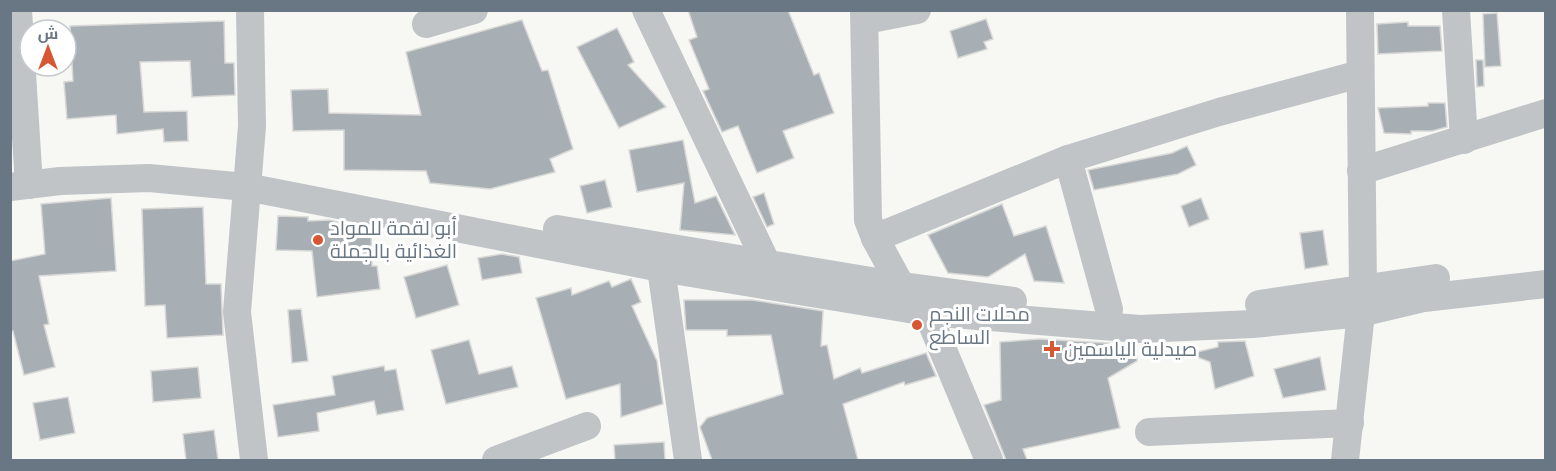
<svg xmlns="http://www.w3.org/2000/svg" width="1556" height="471" font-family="'Fira Sans Condensed',Cairo,sans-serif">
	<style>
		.building { fill: #a8afb4; stroke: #d8d8d6; stroke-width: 1.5 }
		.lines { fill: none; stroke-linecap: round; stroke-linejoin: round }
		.minor { stroke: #c0c4c7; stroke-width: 28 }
		.poi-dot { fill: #d75633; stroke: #fff; stroke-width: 2 }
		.labels { text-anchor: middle; stroke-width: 6; stroke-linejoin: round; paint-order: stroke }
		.poi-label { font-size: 20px; fill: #687783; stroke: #fff; text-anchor: start }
	</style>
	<rect width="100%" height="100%" fill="#f7f7f4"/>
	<g class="building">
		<path d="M688 10H788L814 75 819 73 834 113 783 131 794 158 757 173 738 126 722 132 703 91 709 89 689 40 697 37Z"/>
		<path d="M1497 13 1501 66 1485 67 1483 14Z"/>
		<path d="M986 19 993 39 984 42 987 49 958 58 950 31Z"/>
		<path d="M522 20 542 71 548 70 573 149 550 159 555 172 490 189 430 183 426 171 344 170V130L293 131 291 90 328 89 329 113 421 115 406 52Z"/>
		<path d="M224 21 225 63H234L235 95 192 97 190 61 140 62 144 112 187 111 188 141 164 142 163 129 117 134 116 115 67 119 64 82 73 81 70 26Z"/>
		<path d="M1408 22V26H1440L1442 51 1378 54 1377 24Z"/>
		<path d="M617 28 634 62 628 65 666 107 619 128 577 47Z"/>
		<path d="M1476 60H1483L1484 86 1477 87Z"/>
		<path d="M1428 103H1445L1447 127 1432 131H1411V134L1384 133 1378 108 1428 106Z"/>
		<path d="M683 140 695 203 716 196 735 235 680 230 684 183 637 192 629 150Z"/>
		<path d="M1187 146 1196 165 1178 174 1094 190 1088 170 1172 153Z"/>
		<path d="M605 180 612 207 587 213 580 186Z"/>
		<path d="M764 193 774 224 767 227 753 197Z"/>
		<path d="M111 198 116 271 39 276 49 324 44 325 55 367 24 375 13 331 10 332V261L45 254 41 204Z"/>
		<path d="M1201 198 1209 219 1189 227 1181 206Z"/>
		<path d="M1002 204 1014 236 1046 226 1064 283 1034 281 1025 254 988 277 948 273 928 235Z"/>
		<path d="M203 207 206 284H221L223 335 167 338 165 305 145 306 142 209Z"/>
		<path d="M278 216 308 217V221L330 220 371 231 372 266H377L380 289 317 297 312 251 276 250Z"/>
		<path d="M1323 230 1328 265 1305 269 1300 233Z"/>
		<path d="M502 254 519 257 522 273 482 280 478 258Z"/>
		<path d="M447 265 459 305 416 318 404 277Z"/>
		<path d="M631 279 641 302 632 306 657 361 663 404 621 417 620 384 566 399 536 298 571 288 572 295 609 281 612 287Z"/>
		<path d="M684 300H752L823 311 821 346 827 345 834 379 860 368 862 373 926 353 936 376 905 385 904 382 843 404 858 460H712L700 427 707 418 783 394 771 335 727 336V330H686Z"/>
		<path d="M301 309 308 361 292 363 288 310Z"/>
		<path d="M1040 339 1137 345V361L1108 378 1120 428 1023 449 1027 460H1006L984 405 1001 400 1000 342Z"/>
		<path d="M469 340 479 374 512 366 518 387 446 404 431 350Z"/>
		<path d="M1245 341 1254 376 1215 389 1210 362 1189 354 1218 347V342Z"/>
		<path d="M1320 357 1326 390 1283 398 1274 369Z"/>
		<path d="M384 366 385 371 396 369 404 410 377 415 374 401 317 413 319 431 278 437 273 405 335 395 332 376Z"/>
		<path d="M198 367 201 398 153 402 151 371Z"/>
		<path d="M68 397 75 433 40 440 33 403Z"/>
		<path d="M214 430 218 460H186L183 434Z"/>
		<path d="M664 442 665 460H615L614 445Z"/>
	</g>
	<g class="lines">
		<g class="minor">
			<path d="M18 10 29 185"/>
			<path d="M250 10 252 126 237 312 254 460"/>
			<path d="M646 10 766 262"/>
			<path d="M864 10 868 220 875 238 901 286 927 312 989 460"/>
			<path d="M1360 10 1363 290"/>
			<path d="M1456 10 1464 140"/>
			<path d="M866 20 917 10"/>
			<path d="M426 24 474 10"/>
			<path d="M1068 159 1109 309"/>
			<path d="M1361 171 1546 113"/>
			<path d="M10 187 60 181 149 178 246 187 661 268 927 312 1140 329 1253 324 1361 313 1424 298 1546 284"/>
			<path d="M557 229 901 286 1013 301"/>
			<path d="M875 238 1068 159 1219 112 1360 74"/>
			<path d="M661 268 688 460"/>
			<path d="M1259 304 1436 278"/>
			<path d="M1149 432 1350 423"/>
			<path d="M496 460 587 426"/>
			<path d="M1345 460 1361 313"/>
		</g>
	</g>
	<g class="poi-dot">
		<circle cx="318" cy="240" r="6"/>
		<circle cx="917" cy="325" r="6"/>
		<path d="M1049 340h6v6h6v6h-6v6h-6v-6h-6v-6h6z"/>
	</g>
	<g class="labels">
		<g class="poi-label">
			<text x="330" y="235">أبو لقمة للمواد<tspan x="330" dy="23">الغذائية بالجملة</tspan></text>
			<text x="929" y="321">محلات النجم<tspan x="929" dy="23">الساطع</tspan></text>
			<text x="1064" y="356">صيدلية الياسمين</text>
		</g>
	</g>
	<rect width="1556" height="471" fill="none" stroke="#687783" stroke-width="24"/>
	<g transform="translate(48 48)"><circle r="28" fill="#ffffff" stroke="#c3c9cd" stroke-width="1.5"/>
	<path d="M0-4.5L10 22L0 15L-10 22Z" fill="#d75633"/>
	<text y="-9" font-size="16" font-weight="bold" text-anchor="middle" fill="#687783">ش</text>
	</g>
</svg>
